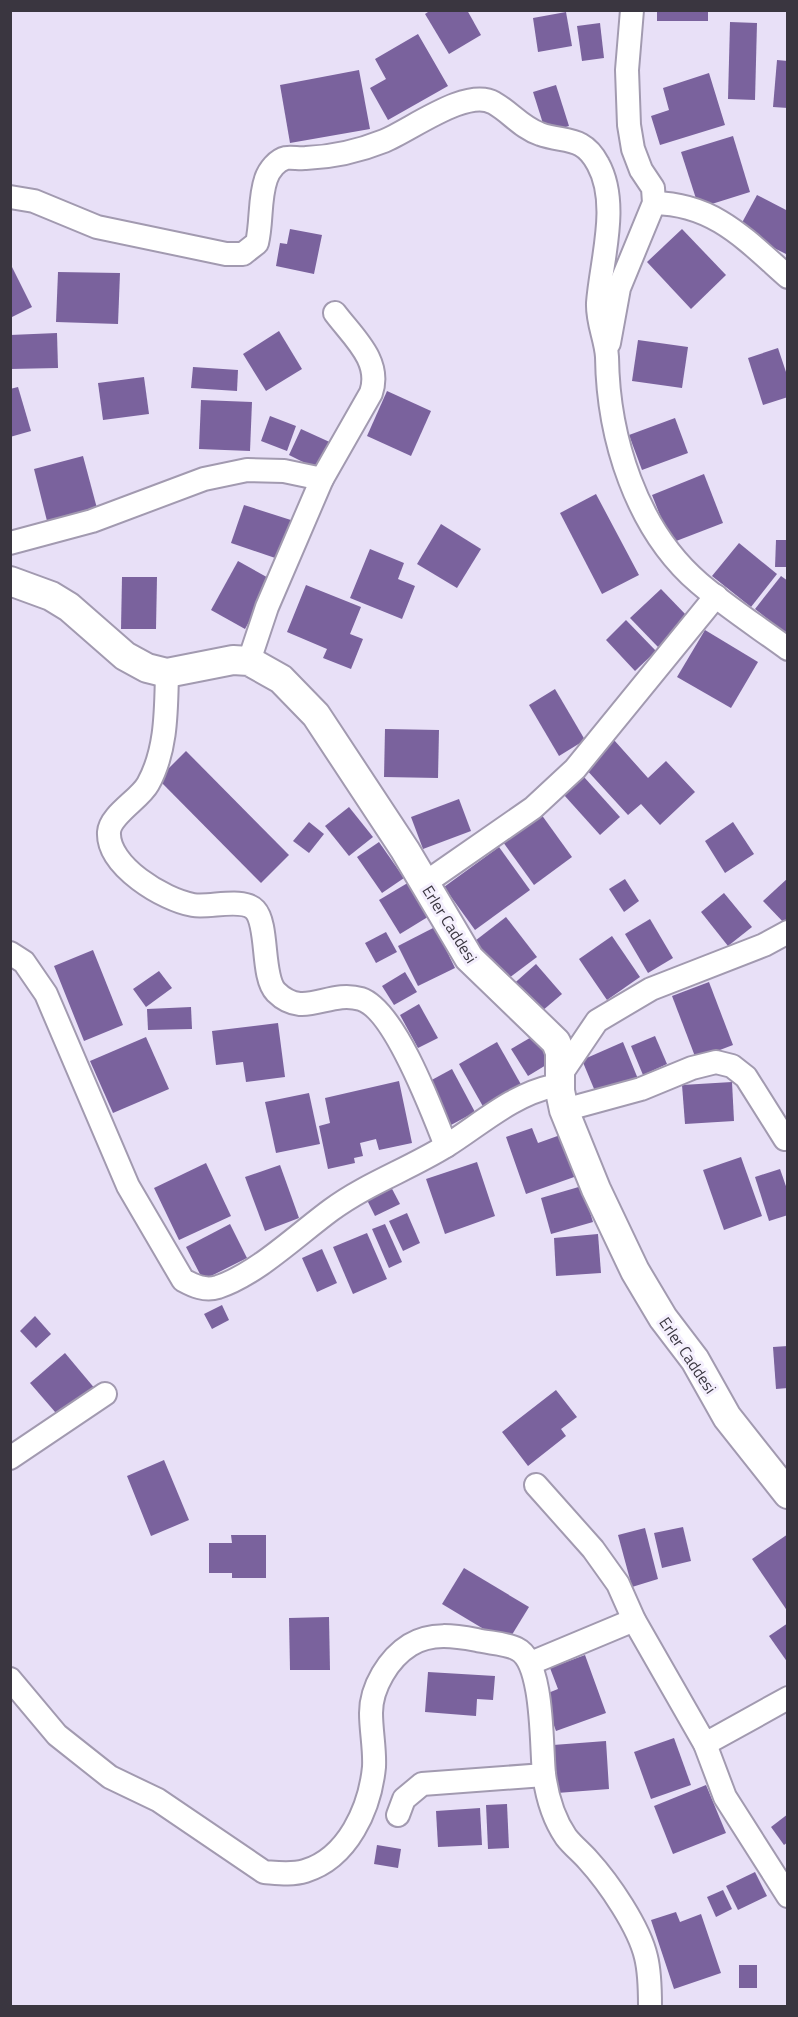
<svg xmlns="http://www.w3.org/2000/svg" width="798" height="2017" font-family="'Titillium Web',sans-serif">
	<style>
		.building { fill: #7a629d }
		.lines { fill: none; stroke-linecap: round; stroke-linejoin: round }
		.minor-casing { stroke: #a29ab0; stroke-width: 26 }
		.tertiary-casing { stroke: #a29ab0; stroke-width: 32 }
		.minor { stroke: #fff; stroke-width: 22 }
		.tertiary { stroke: #fff; stroke-width: 28 }
		.labels { text-anchor: middle; stroke-width: 6; stroke-linejoin: round; paint-order: stroke }
		.street-label { font-size: 16px; fill: #3a3640; stroke: #f4effd }
	</style>
	<rect width="100%" height="100%" fill="#e8e0f7"/>
	<g class="building">
		<path d="M431 10H467L481 35 449 54 425 14Z"/>
		<rect x="657" y="10" width="51" height="11"/>
		<path d="M566 12 572 46 538 52 533 18Z"/>
		<path d="M730 22 757 23 755 100 728 99Z"/>
		<path d="M600 23 604 58 582 61 577 26Z"/>
		<path d="M418 34 448 86 388 120 370 88 386 79 375 59Z"/>
		<path d="M777 60 788 61V108L773 107Z"/>
		<path d="M359 70 370 129 290 143 280 85Z"/>
		<path d="M709 73 725 125 660 145 651 116 669 110 663 88Z"/>
		<path d="M556 85 569 126 546 133 533 92Z"/>
		<path d="M733 136 750 192 699 208 681 152Z"/>
		<path d="M757 195 788 211V255L738 230Z"/>
		<path d="M290 229 322 235 314 274 276 266 280 243 287 244Z"/>
		<path d="M682 229 726 275 691 309 647 262Z"/>
		<path d="M10 263 32 307 10 318Z"/>
		<path d="M58 272 120 273 118 324 56 322Z"/>
		<path d="M279 331 302 369 266 391 243 354Z"/>
		<path d="M57 333 58 368 10 369V335Z"/>
		<path d="M638 340 688 347 682 388 632 381Z"/>
		<path d="M778 348 788 378V397L763 405 748 358Z"/>
		<path d="M193 367 238 370 237 391 191 388Z"/>
		<path d="M144 377 149 414 103 420 98 383Z"/>
		<path d="M18 387 31 431 10 437V389Z"/>
		<path d="M387 391 431 411 411 456 367 436Z"/>
		<path d="M201 400 252 402 250 451 199 449Z"/>
		<path d="M270 416 296 426 287 451 261 441Z"/>
		<path d="M675 418 688 453 642 470 629 435Z"/>
		<path d="M301 429 334 444 321 471 289 455Z"/>
		<path d="M83 456 98 512 48 525 34 469Z"/>
		<path d="M704 474 723 523 671 543 652 495Z"/>
		<path d="M596 494 639 575 602 594 560 513Z"/>
		<path d="M244 505 294 521 281 560 231 543Z"/>
		<path d="M441 524 481 549 457 588 417 564Z"/>
		<path d="M776 540H788V567H775Z"/>
		<path d="M739 543 777 574 751 607 712 576Z"/>
		<path d="M370 549 404 563 398 579 415 586 402 619 350 598Z"/>
		<path d="M238 561 272 580 245 629 211 610Z"/>
		<path d="M781 576 788 581V635L755 609Z"/>
		<path d="M122 577H157L156 629H121Z"/>
		<path d="M306 585 361 607 350 634 363 639 351 669 323 658 327 649 287 632Z"/>
		<path d="M661 589 688 617 658 647 630 618Z"/>
		<path d="M626 620 656 651 635 671 606 640Z"/>
		<path d="M705 630 758 662 731 708 677 677Z"/>
		<path d="M555 689 585 740 559 756 529 705Z"/>
		<path d="M385 729 439 730 438 778 384 777Z"/>
		<path d="M614 740 648 778 666 761 695 792 660 825 641 804 628 815 584 767Z"/>
		<path d="M186 751 289 855 261 883 158 779Z"/>
		<path d="M584 777 620 817 600 835 564 795Z"/>
		<path d="M459 799 471 831 423 849 411 817Z"/>
		<path d="M349 807 373 837 349 856 325 826Z"/>
		<path d="M541 814 572 857 534 885 503 842Z"/>
		<path d="M309 822 324 834 309 853 293 841Z"/>
		<path d="M733 822 754 854 725 873 705 841Z"/>
		<path d="M379 842 404 878 382 893 357 857Z"/>
		<path d="M499 847 530 890 475 930 444 887Z"/>
		<path d="M788 878V927L763 901Z"/>
		<path d="M625 879 639 901 624 912 609 889Z"/>
		<path d="M411 881 431 915 400 934 379 900Z"/>
		<path d="M724 893 752 927 728 946 701 912Z"/>
		<path d="M506 917 537 957 501 984 471 944Z"/>
		<path d="M650 919 673 958 648 973 625 934Z"/>
		<path d="M435 927 455 968 418 986 398 946Z"/>
		<path d="M386 932 397 952 376 963 365 943Z"/>
		<path d="M612 936 640 977 607 1000 579 959Z"/>
		<path d="M93 950 123 1025 84 1041 54 966Z"/>
		<path d="M536 964 562 994 535 1017 509 988Z"/>
		<path d="M159 971 172 988 146 1007 133 989Z"/>
		<path d="M405 972 417 992 394 1005 382 986Z"/>
		<path d="M709 982 733 1045 696 1059 672 996Z"/>
		<path d="M419 1004 438 1038 418 1048 400 1015Z"/>
		<path d="M191 1007 192 1029 148 1030 147 1009Z"/>
		<path d="M278 1023 285 1077 246 1082 243 1062 216 1065 212 1031Z"/>
		<path d="M540 1032 556 1059 528 1076 511 1049Z"/>
		<path d="M655 1036 667 1064 643 1075 631 1046Z"/>
		<path d="M146 1037 169 1089 113 1113 90 1061Z"/>
		<path d="M497 1042 523 1088 485 1110 459 1064Z"/>
		<path d="M623 1042 638 1079 597 1096 582 1060Z"/>
		<path d="M452 1069 475 1112 451 1125 428 1082Z"/>
		<path d="M399 1081 412 1143 379 1150 376 1139 360 1143 363 1156 354 1158 355 1163 328 1169 319 1126 330 1123 325 1098Z"/>
		<path d="M732 1082 734 1121 685 1124 682 1085Z"/>
		<path d="M309 1093 320 1144 276 1153 265 1102Z"/>
		<path d="M532 1128 538 1143 563 1134 577 1176 526 1194 506 1137Z"/>
		<path d="M741 1157 762 1216 724 1230 703 1170Z"/>
		<path d="M477 1162 495 1216 445 1234 426 1179Z"/>
		<path d="M206 1163 231 1216 179 1240 154 1188Z"/>
		<path d="M280 1165 299 1218 265 1231 245 1177Z"/>
		<path d="M780 1169 788 1192V1215L769 1221 755 1177Z"/>
		<path d="M390 1185 400 1204 375 1216 366 1198Z"/>
		<path d="M582 1186 593 1222 551 1234 541 1198Z"/>
		<path d="M407 1213 420 1243 403 1251 389 1221Z"/>
		<path d="M230 1224 247 1258 203 1280 186 1247Z"/>
		<path d="M385 1224 402 1262 389 1268 372 1229Z"/>
		<path d="M367 1233 387 1279 353 1294 333 1247Z"/>
		<path d="M598 1234 601 1273 556 1276 554 1238Z"/>
		<path d="M322 1249 337 1283 317 1292 302 1258Z"/>
		<path d="M222 1305 229 1320 212 1329 204 1314Z"/>
		<path d="M35 1316 51 1334 36 1348 20 1331Z"/>
		<path d="M788 1346V1388L776 1389 773 1347Z"/>
		<path d="M65 1353 96 1390 62 1420 30 1383Z"/>
		<path d="M556 1390 577 1417 561 1429 566 1436 528 1466 502 1432Z"/>
		<path d="M164 1460 189 1520 151 1536 127 1476Z"/>
		<path d="M683 1527 691 1561 662 1568 654 1533Z"/>
		<path d="M645 1528 658 1579 632 1587 618 1535Z"/>
		<path d="M788 1534V1612L752 1559Z"/>
		<path d="M231 1535H266V1578H232V1573H209V1543H232Z"/>
		<path d="M464 1568 529 1607 507 1643 442 1604Z"/>
		<path d="M329 1617 330 1670H290L289 1618Z"/>
		<path d="M788 1623V1663L769 1636Z"/>
		<path d="M585 1655 606 1713 556 1731 543 1695 558 1689 550 1668Z"/>
		<path d="M428 1672 495 1676 493 1700 477 1699 476 1716 425 1712Z"/>
		<path d="M674 1738 691 1785 651 1799 634 1752Z"/>
		<path d="M606 1741 609 1789 557 1793 553 1745Z"/>
		<path d="M706 1785 726 1833 673 1854 654 1806Z"/>
		<path d="M507 1804 509 1848 488 1849 486 1805Z"/>
		<path d="M480 1808 482 1845 438 1847 436 1811Z"/>
		<path d="M788 1814V1842L784 1845 771 1827Z"/>
		<path d="M377 1845 401 1849 398 1868 374 1864Z"/>
		<path d="M755 1872 767 1896 738 1910 726 1886Z"/>
		<path d="M723 1890 732 1909 716 1917 707 1897Z"/>
		<path d="M676 1912 680 1922 701 1914 721 1973 674 1989 651 1920Z"/>
		<rect x="739" y="1965" width="18" height="23"/>
	</g>
	<g class="lines">
		<defs>
			<g id="minor">
				<path d="M10 197 34 201 97 227 226 254H243L257 243C262 222 259 199 266 179 269 170 277 160 286 158 292 157 300 159 306 158 333 157 359 151 384 141 411 130 467 87 494 103 510 112 522 128 540 134 565 143 583 135 598 164 620 204 601 261 598 303 597 322 606 339 607 357 608 437 636 529 699 583 727 607 758 627 788 649"/>
				<path d="M654 203C714 204 745 239 788 277"/>
				<path d="M609 343 619 288 654 203 653 188 641 170 633 149 629 125 627 70 632 10"/>
				<path d="M10 543 92 521 204 479 247 470 284 471 322 479"/>
				<path d="M249 661 267 607 322 479 371 393C382 361 353 337 335 313"/>
				<path d="M167 673C166 709 167 750 148 784 140 799 110 815 109 832 107 866 164 900 193 905 210 908 243 897 255 910 269 925 261 977 276 992 304 1020 328 989 361 999 395 1010 433 1113 446 1146"/>
				<path d="M425 883 533 808 575 769 716 596"/>
				<path d="M10 953 24 962 46 994 128 1186 183 1280C194 1286 205 1291 218 1287 257 1274 297 1235 331 1210 366 1184 409 1169 446 1146 481 1124 512 1095 553 1086L597 1021 651 989 764 945 788 932"/>
				<path d="M564 1110 641 1089 692 1068 716 1062 732 1066 746 1077 785 1139"/>
				<path d="M10 1458 105 1394"/>
				<path d="M536 1485 593 1549 618 1584 634 1620 705 1744 725 1797 788 1896"/>
				<path d="M531 1663 634 1620"/>
				<path d="M10 1679 57 1735 110 1777 158 1800 264 1872C278 1873 292 1875 305 1871 348 1858 370 1808 374 1767 375 1749 371 1731 371 1713 371 1687 389 1658 410 1645 431 1632 455 1636 477 1640 488 1643 506 1643 517 1649 544 1662 541 1746 544 1774 547 1797 553 1818 566 1837 573 1846 581 1852 588 1860 609 1883 639 1927 646 1957 650 1973 650 1990 650 2006"/>
				<path d="M705 1744 788 1698"/>
				<path d="M398 1815 404 1799 422 1784 544 1775"/>
			</g>
			<path id="tertiary" d="M10 581 51 596 69 607 125 656 147 668 167 673 233 660 249 661 281 679 316 715 405 850 469 958 556 1042 560 1052V1091L564 1110 596 1189 635 1271 663 1318 695 1360 727 1417 788 1494"/>
		</defs>
		<use href="#minor" class="minor-casing"/>
		<use href="#tertiary" class="tertiary-casing"/>
		<use href="#minor" class="minor"/>
		<use href="#tertiary" class="tertiary"/>
	</g>
	<g class="labels">
		<g class="street-label">
			<text transform="translate(450 924) rotate(58)" y="6">Erler Caddesi</text>
			<text transform="translate(688 1355) rotate(56)" y="6">Erler Caddesi</text>
		</g>
	</g>
	<rect width="798" height="2017" fill="none" stroke="#3a3640" stroke-width="24"/>
</svg>
